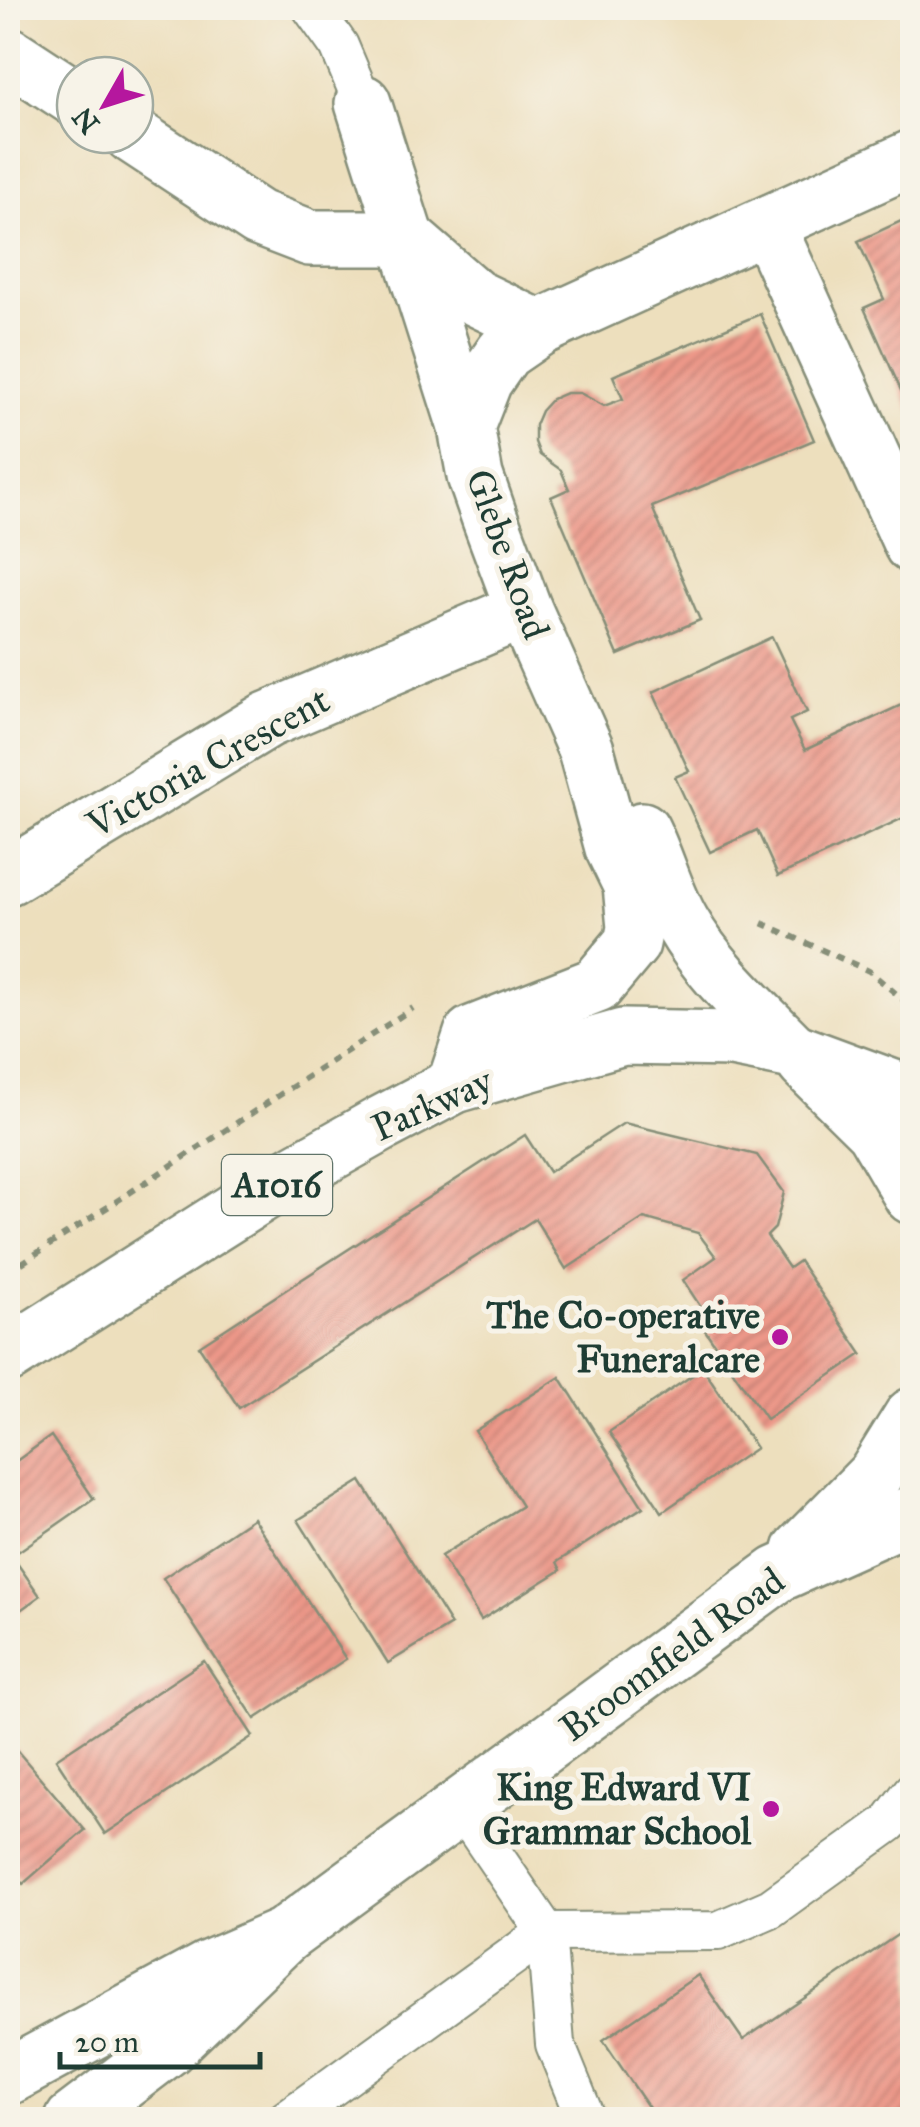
<svg xmlns="http://www.w3.org/2000/svg" width="920" height="2127" font-family="'IM FELL Great Primer',serif">
	<style>
		.building { fill: url(#building-hatch) }
		.lines { fill: none; stroke-linecap: round; stroke-linejoin: round }
		.lane-casing { stroke: #868e78; stroke-width: 42 }
		.street-casing { stroke: #868e78; stroke-width: 60 }
		.secondary-casing { stroke: #868e78; stroke-width: 60 }
		.primary-casing { stroke: #868e78; stroke-width: 60 }
		.path { stroke: #868e78; stroke-width: 6; stroke-dasharray: 8 8; stroke-linecap: butt }
		.lane { stroke: #fff; stroke-width: 38 }
		.street { stroke: #fff; stroke-width: 55 }
		.secondary { stroke: #fff; stroke-width: 55 }
		.primary { stroke: #fff; stroke-width: 55 }
		.poi-dot { fill: #b5179e; stroke: #f7f3e8; stroke-width: 4 }
		.labels { text-anchor: middle; stroke-width: 10; stroke-linejoin: round; paint-order: stroke }
		.shield { fill: #f7f3e8; stroke: #60746a; stroke-width: 2.5 }
		.shield-label { font-size: 35px; font-weight: bold; fill: #1f3d34 }
		.street-label { font-size: 38px; fill: #1f3d34; stroke: #f7f3e8 }
		.poi-label { font-size: 38px; font-weight: bold; fill: #1f3d34; stroke: #f7f3e8; text-anchor: end }
	</style>
	<defs>
		<pattern id="building-hatch" width="6" height="6" patternUnits="userSpaceOnUse" patternTransform="scale(2.5)"><rect width="6" height="6" fill="#ed9889"/><path d="M-1 1l2-2M0 6l6-6M5 7l2-2" fill="none" stroke="#bf7d71"/></pattern>
	</defs>
	<rect width="100%" height="100%" fill="#f7f3e8"/>
	<filter id="ink" filterUnits="userSpaceOnUse"><feTurbulence type="fractalNoise" baseFrequency=".01" numOctaves="2"/><feDisplacementMap in="SourceGraphic" scale="20" xChannelSelector="R" yChannelSelector="G"/><feConvolveMatrix kernelMatrix="1 2 1 2 8 2 1 2 1" color-interpolation-filters="sRGB"/></filter>
	<filter id="wash" filterUnits="userSpaceOnUse"><feTurbulence type="fractalNoise" baseFrequency=".0048" numOctaves="4" result="noise"/><feDisplacementMap in="SourceGraphic" scale="40" xChannelSelector="R" yChannelSelector="G"/><feGaussianBlur stdDeviation="2.25" result="paint"/><feColorMatrix in="noise" values="0 0 0 0 0 0 0 0 0 0 0 0 0 0 0 0 0 1.4 0 .05"/><feComposite in="paint" operator="in"/></filter>
	<g filter="url(#wash)">
		<rect width="100%" height="100%" fill="#eddfbd"/>
		<g id="blocks">
			<g class="building">
				<path d="M912 216V415L864 308 884 299 858 241Z"/>
				<path d="M760 314 814 440 652 507 700 620 618 655 551 497 569 489 561 470 540 455 535 442V425L541 411 552 399 566 393H580L604 406 623 399 613 376Z"/>
				<path d="M772 637 807 712 790 720 805 750 912 700V814L778 876 757 830 710 852 675 777 689 771 653 692Z"/>
				<path d="M624 1123 757 1155 784 1192 775 1228 767 1236 789 1268 799 1261 862 1354 766 1419 698 1320 706 1315 683 1280 716 1257 698 1233 644 1218 566 1269 535 1219 239 1408 199 1346 525 1135 549 1172Z"/>
				<path d="M703 1368 756 1448 662 1512 609 1432Z"/>
				<path d="M560 1377 643 1507 557 1562 561 1570 481 1620 441 1556 522 1506 475 1431Z"/>
				<path d="M51 1436 94 1499 12 1556 40 1596 8 1619V1467Z"/>
				<path d="M361 1481 451 1625 388 1663 298 1520Z"/>
				<path d="M253 1518 346 1659 255 1719 163 1578Z"/>
				<path d="M204 1661 253 1736 105 1834 56 1759Z"/>
				<path d="M8 1740 85 1830 23 1884 8 1866Z"/>
				<path d="M912 1925V2120H657L603 2040 698 1975 743 2040Z"/>
			</g>
		</g>
	</g>
	<g filter="url(#ink)">
		<use href="#blocks" fill-opacity="0" stroke="#868e78" stroke-width="2.5"/>
		<g class="lines">
			<defs>
				<g id="lane">
					<path d="M312 8 339 46 363 103"/>
					<path d="M461 1807 546 1932 718 1931 771 1908 889 1823 912 1792"/>
					<path d="M546 1932 555 2044 586 2120"/>
					<path d="M286 2120 546 1932"/>
				</g>
				<g id="street">
					<path d="M8 54 75 98"/>
					<path d="M363 103 466 427"/>
					<path d="M132 135 258 218 310 238H406L474 297 539 328"/>
					<path d="M767 225 912 545"/>
					<path d="M642 830C657 860 665 894 682 923 709 971 754 1011 793 1051"/>
					<path d="M8 877 267 720 524 610"/>
					<path d="M455 1085 472 1034 597 985 632 943 635 928 631 885 613 848 586 750 524 610 490 519 475 476 466 427 484 381 504 352 539 328 912 158"/>
				</g>
				<path id="secondary" d="M73 2120 169 2047 282 1938"/>
				<g id="primary">
					<path d="M805 1063 874 1131 912 1196"/>
					<path d="M8 1355 298 1171 383 1123 455 1085 566 1053 623 1037 732 1039 793 1051 912 1095"/>
					<path d="M801 1550 876 1474 912 1416"/>
					<path d="M8 2077 208 1969 284 1936 778 1574 912 1514"/>
				</g>
			</defs>
			<use href="#lane" class="lane-casing"/>
			<use href="#street" class="street-casing"/>
			<use href="#secondary" class="secondary-casing"/>
			<use href="#primary" class="primary-casing"/>
			<g class="path">
				<path d="M762 923 869 971 912 1007"/>
				<path d="M8 1272 413 1008"/>
			</g>
			<use href="#lane" class="lane"/>
			<use href="#street" class="street"/>
			<use href="#secondary" class="secondary"/>
			<use href="#primary" class="primary"/>
		</g>
	</g>
	<g class="poi-dot">
		<circle cx="780" cy="1337" r="10"/>
		<circle cx="771" cy="1809" r="10"/>
	</g>
	<g class="labels">
		<rect class="shield" x="222" y="1155" width="110" height="60" rx="8"/>
		<g class="shield-label">
			<text x="277" y="1197">A1016</text>
		</g>
		<g class="street-label">
			<text transform="translate(508 554) rotate(70)" y="13">Glebe Road</text>
			<text transform="translate(208 762) rotate(-29)" y="13">Victoria Crescent</text>
			<text transform="translate(432 1104) rotate(-24)" y="13">Parkway</text>
			<text transform="translate(672 1654) rotate(-36)" y="13">Broomfield Road</text>
		</g>
		<g class="poi-label">
			<text x="760" y="1328">The Co-operative<tspan x="760" dy="44">Funeralcare</tspan></text>
			<text x="751" y="1800">King Edward VI<tspan x="751" dy="44">Grammar School</tspan></text>
		</g>
	</g>
	<rect width="920" height="2127" fill="none" stroke="#f7f3e8" stroke-width="40"/>
	<g transform="translate(105 105) rotate(231)"><circle r="48" fill="#f7f3e8" stroke="#a1aaa0" stroke-width="2.5"/>
	<path d="M0-8L18 38L0 25L-18 38Z" fill="#b5179e"/>
	<text y="-15" font-size="28" font-weight="bold" text-anchor="middle" fill="#1f3d34">N</text>
	</g>
	<path d="M60 2052v15h200v-15" fill="none" stroke="#1f3d34" stroke-width="5"/>
	<text x="75" y="2052" font-size="30" fill="#1f3d34" stroke="#f7f3e8" stroke-width="8" paint-order="stroke">20 m</text>
</svg>
